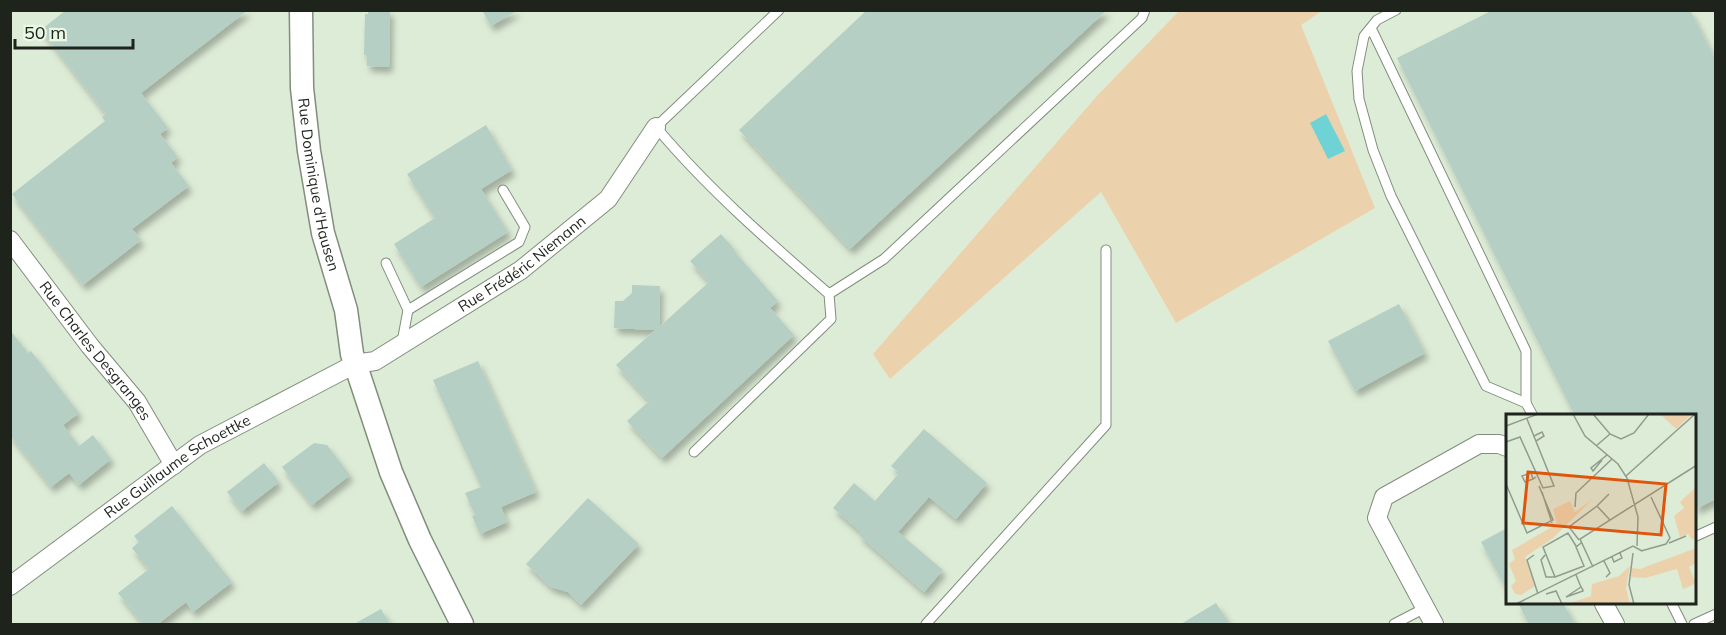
<svg xmlns="http://www.w3.org/2000/svg" width="1726" height="635" font-family="Mulish,sans-serif">
	<style>
		.green { fill: #ecd2ac }
		.water { fill: #6fd3d5 }
		.building { fill: #b5cfc4; filter: url(#shadow) }
		.lines { fill: none; stroke-linecap: round; stroke-linejoin: round }
		.service-casing { stroke: #818e7c; stroke-width: 11 }
		.minor-casing { stroke: #818e7c; stroke-width: 20 }
		.tertiary-casing { stroke: #818e7c; stroke-width: 25 }
		.service { stroke: #fff; stroke-width: 9 }
		.minor { stroke: #fff; stroke-width: 18 }
		.tertiary { stroke: #fff; stroke-width: 22 }
		.labels { text-anchor: middle; stroke-width: 4.5; stroke-linejoin: round; paint-order: stroke }
		.street-label { font-size: 15px; fill: #1e231c; stroke: #eaf9e5 }
		.inset-road { fill: none; stroke: #919c8c; stroke-width: 1.5 }
		.view { fill: #de560d; fill-opacity: 0.15; stroke: #de560d; stroke-width: 3 }
		.inset-edge { fill: none; stroke: #1e231c; stroke-width: 3 }
	</style>
	<defs>
		<filter id="shadow"><feDropShadow dx="3.5" dy="6" stdDeviation="3" flood-color="#0004"/></filter>
	</defs>
	<rect width="100%" height="100%" fill="#ddecd7"/>
	<path class="green" d="M1179 11H1322L1301 25 1375 208 1176 323 1101 192 890 379 873 354 1097 96Z"/>
	<path class="water" d="M1326 114 1345 151 1328 159 1310 123Z"/>
	<g class="building">
		<path d="M66 10H248L141 93 168 128 160 134 178 157 171 163 189 186 132 229 141 240 83 285 12 194 105 121 102 117 106 114 41 30Z"/>
		<path d="M368 10H390L389 67 367 66V56L364 55 365 14H368Z"/>
		<path d="M482 10H518L491 26Z"/>
		<path d="M867 10H1107L850 249 739 130Z"/>
		<path d="M1493 10H1690L1716 61V499L1695 509V416H1575L1397 58Z"/>
		<path d="M486 125 512 170 481 189 508 232 421 287 394 244 435 218 407 174Z"/>
		<path d="M721 234 735 250 734 251 778 301 770 308 794 335 662 458 627 421 649 401 616 365 655 330 614 328 615 301H623L632 293V285L660 286 659 327 709 282 690 261Z"/>
		<path d="M1399 304 1425 353 1355 391 1328 341Z"/>
		<path d="M10 330 28 353 31 351 79 413 63 425 79 446 93 435 111 459 79 485 69 473 51 487 10 435Z"/>
		<path d="M478 361 536 492 501 507 507 522 480 534 472 516 475 515 465 493 481 487 433 380Z"/>
		<path d="M924 429 987 483 956 519 929 497 898 532 943 570 924 592 859 535 861 532 833 508 854 483 875 501 899 473 891 466Z"/>
		<path d="M314 443 327 445 350 475 312 505 282 467Z"/>
		<path d="M264 463 279 482 242 511 227 492Z"/>
		<path d="M588 498 639 544 581 605 568 592 551 587 526 564Z"/>
		<path d="M172 506 232 582 193 612 186 602 158 624H143L118 593 149 569 132 548 139 542 134 536Z"/>
		<path d="M1507 528V590L1481 542Z"/>
		<path d="M1216 603 1230 624H1181Z"/>
		<path d="M1518 603H1563L1575 624H1529Z"/>
		<path d="M381 609 390 624H354Z"/>
	</g>
	<g class="lines">
		<defs>
			<g id="service">
				<path d="M1396 10 1377 20 1364 36 1357 71 1359 99 1373 150 1391 196 1486 386 1526 403 1533 416"/>
				<path d="M1371 28 1526 351V403"/>
				<path d="M386 263 408 310"/>
				<path d="M829 294 884 259 1142 18 1145 10"/>
				<path d="M402 342 408 310 519 242 525 227 503 190"/>
				<path d="M694 452 831 319 829 294C769 242 708 189 656 127L779 10"/>
				<path d="M1694 537 1716 527"/>
				<path d="M1672 604 1682 624"/>
				<path d="M926 624 1106 425V250"/>
				<path d="M1394 624 1425 608"/>
				<path d="M1694 624 1716 614"/>
			</g>
			<g id="minor">
				<path id="s1" d="M10 240 90 346 137 402 174 465"/>
				<path id="s2" d="M10 586 200 445 355 364 375 361 521 270 608 199 656 127"/>
				<path d="M1604 604 1615 624"/>
				<path d="M1434 624 1377 518 1384 497 1479 444H1499L1507 447"/>
			</g>
			<g id="tertiary">
				<path id="s3" d="M301 10 302 88 309 151 323 233 346 310 352 354 391 472 420 540 462 624"/>
			</g>
		</defs>
		<use href="#service" class="service-casing"/>
		<use href="#minor" class="minor-casing"/>
		<use href="#tertiary" class="tertiary-casing"/>
		<use href="#service" class="service"/>
		<use href="#minor" class="minor"/>
		<use href="#tertiary" class="tertiary"/>
	</g>
	<g class="labels">
		<g class="street-label">
			<text dy="5" stroke="none"><textPath href="#s3" startOffset="176">Rue Dominique d'Hausen</textPath></text>
			<text dy="5" stroke="none"><textPath href="#s2" startOffset="608">Rue Frédéric Niemann</textPath></text>
			<text dy="5" stroke="none"><textPath href="#s1" startOffset="140">Rue Charles Desgranges</textPath></text>
			<text dy="5" stroke="none"><textPath href="#s2" startOffset="206">Rue Guillaume Schoettke</textPath></text>
		</g>
	</g>
	<g transform="translate(1506 414)">
		<rect width="190" height="190" fill="#ddecd7"/>
		<path d="M154 0H186L170 15ZM190 73V124L186 126 182 120 174 123 168 102 178 94 174 88ZM87 85 47 124 19 143 29 172 15 181 9 180 5 172 10 167 3 150 9 145 6 136 51 110 47 95 64 87 69 98ZM190 134V149L183 153 190 169 182 173 177 175 171 155 139 164 125 163 126 154 134 155ZM124 152 120 174 124 190H61L85 182 86 170 113 162Z" fill="#ecd2ac"/>
		<path class="inset-road" d="M67 0 79 22 112 50 121 64 132 103 131 132M87 0 104 20 115 25 128 19 143 0M0 12 32 0M28 22 36 18 38 22 30 27M0 28 14 23 37 74 48 72 21 5M90 32 104 20M96 46 87 57 85 54 101 41M120 62 189 0M27 65 25 59 16 62 19 68 27 65 30 63M0 70 21 119 47 106 33 72M36 78 46 109M103 80 91 92 104 106M69 93 70 79 106 45M73 126 63 113 91 92M163 129 180 122M70 132 62 119 37 133 49 163 78 152 70 133 75 129M135 137 160 130 164 124 145 83M127 139 123 171 128 190M28 141 21 146 32 180M39 141 35 146 40 163H49M106 143 108 148 116 144 114 139M98 147 104 159 100 163M87 153 74 125 191 51M70 161 75 173 77 176V177L60 183 75 173M40 180 50 177 56 190M10 190 127 132 136 137"/>
		<path class="view" d="M22 58 160 70 155 121 17 109Z"/>
		<rect width="190" height="190" class="inset-edge"/>
	</g>
	<rect width="1726" height="635" fill="none" stroke="#1e231c" stroke-width="24"/>
	<path d="M15 39v9h118v-9" fill="none" stroke="#1e231c" stroke-width="3"/>
	<text x="24" y="39" font-size="18" fill="#1e231c" stroke="#eaf9e5" stroke-width="4.5" paint-order="stroke">50 m</text>
</svg>
